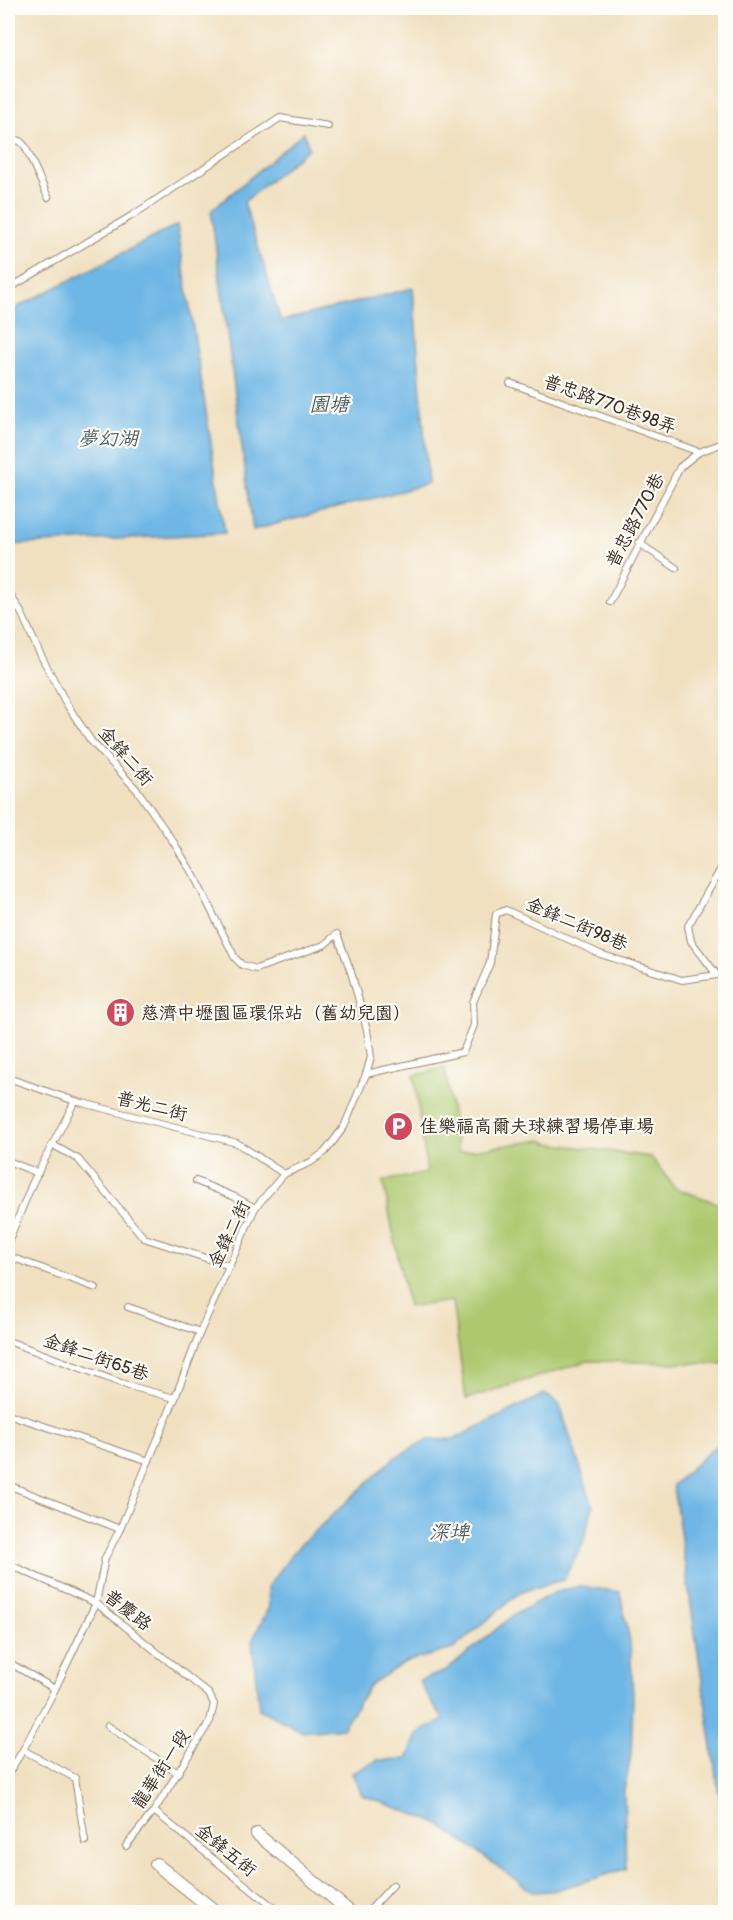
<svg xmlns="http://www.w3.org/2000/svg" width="733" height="1920" font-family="Pangolin,'LXGW WenKai TC',sans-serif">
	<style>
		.green { fill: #adc970; stroke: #747a47; stroke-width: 1.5 }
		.water { fill: #6db6e5; stroke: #547082; stroke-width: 1.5 }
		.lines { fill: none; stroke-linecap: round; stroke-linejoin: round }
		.service-casing { stroke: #96856f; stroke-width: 8 }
		.minor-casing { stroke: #96856f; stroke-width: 14 }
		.service { stroke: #fff; stroke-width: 6 }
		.minor { stroke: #fff; stroke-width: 12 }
		.labels { text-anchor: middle; stroke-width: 4.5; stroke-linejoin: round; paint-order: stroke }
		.street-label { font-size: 18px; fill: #3b2a1e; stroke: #fdfcf7 }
		.poi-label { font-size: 18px; fill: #3b2a1e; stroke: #fdfcf7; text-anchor: start }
		.water-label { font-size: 20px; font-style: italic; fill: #4c5b64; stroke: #fdfcf7 }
	</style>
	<rect width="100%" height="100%" fill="#fdfcf7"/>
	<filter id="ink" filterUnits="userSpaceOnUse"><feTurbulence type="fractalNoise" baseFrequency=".0167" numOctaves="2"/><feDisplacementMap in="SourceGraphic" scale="12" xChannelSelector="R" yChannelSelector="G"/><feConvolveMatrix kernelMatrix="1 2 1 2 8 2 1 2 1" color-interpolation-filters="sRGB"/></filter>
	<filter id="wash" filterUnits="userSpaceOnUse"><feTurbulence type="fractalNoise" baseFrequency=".008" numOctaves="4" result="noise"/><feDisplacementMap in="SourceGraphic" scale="24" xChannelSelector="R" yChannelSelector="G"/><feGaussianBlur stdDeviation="1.35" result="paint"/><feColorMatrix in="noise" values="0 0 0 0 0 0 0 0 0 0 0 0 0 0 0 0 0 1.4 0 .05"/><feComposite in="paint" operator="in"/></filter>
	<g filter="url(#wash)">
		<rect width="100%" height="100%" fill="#f0e0c0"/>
		<path class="green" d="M445 1068 458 1152 542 1140 548 1143 651 1157 675 1188 725 1206V1364L588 1361 466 1399 452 1301 408 1307 383 1181 427 1173 414 1075Z"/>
		<g class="water">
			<path d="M304 132 309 148 244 202 281 321 413 288 428 484 253 530 211 211Z"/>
			<path d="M177 225 225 533 8 545V312Z"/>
			<path d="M544 1394 559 1403 593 1506 583 1544 563 1580 520 1592 453 1649 405 1662 369 1686 342 1728 303 1732 259 1709 252 1641 269 1607 268 1586 298 1547 394 1458 426 1440 454 1439Z"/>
			<path d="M725 1437V1812L719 1794 673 1485Z"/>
			<path d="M579 1586 620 1592 630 1642 633 1697 631 1756 624 1790 626 1869 553 1891 533 1892 437 1823 362 1795 352 1773 378 1760 407 1759 418 1733 444 1720 431 1702 419 1681 446 1671 512 1616 553 1593Z"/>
		</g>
	</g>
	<g filter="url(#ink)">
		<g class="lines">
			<defs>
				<g id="service">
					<path d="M8 138 20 141 25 146 48 197"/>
					<path d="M8 289 133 215 280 118 328 126"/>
					<path d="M510 383 699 452"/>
					<path d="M639 543 676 568"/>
					<path d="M8 591 22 614 38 650 66 703 91 741 138 791 174 843 194 876 235 958 242 965 256 969 324 945 337 934 351 972 367 1030 371 1057 366 1074 344 1127 325 1152 311 1162 284 1174 255 1208 200 1332 175 1398 120 1529 105 1558 96 1603 55 1689 23 1750 8 1774"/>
					<path d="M610 602 680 467 699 452 726 442"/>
					<path d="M366 1074 463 1052 474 1025 473 1002 490 963 496 914 506 910 600 954 682 980 717 975 691 941 688 926 726 860"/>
					<path d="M8 1078 75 1101 237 1143 284 1174"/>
					<path d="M53 1145 78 1159 144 1238 230 1266"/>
					<path d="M8 1161 38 1173"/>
					<path d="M196 1181 235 1197 255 1208"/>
					<path d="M8 1242 33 1182 75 1101"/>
					<path d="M8 1256 96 1288"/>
					<path d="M128 1307 200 1332"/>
					<path d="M8 1341 129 1386 175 1398"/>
					<path d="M8 1414 149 1461"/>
					<path d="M8 1485 120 1529"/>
					<path d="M8 1564 96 1603 209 1694 214 1704 210 1721 154 1811 126 1846"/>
					<path d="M8 1662 55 1689"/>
					<path d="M108 1726 178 1773"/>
					<path d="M23 1750 75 1778 85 1841"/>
					<path d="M154 1811 279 1912"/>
					<path d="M368 1912 393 1885"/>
				</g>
				<g id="minor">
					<path d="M257 1834 350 1912"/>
					<path d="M156 1864 216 1912"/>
				</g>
			</defs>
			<use href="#service" class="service-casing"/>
			<use href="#minor" class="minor-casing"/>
			<use href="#service" class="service"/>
			<use href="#minor" class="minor"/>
		</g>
	</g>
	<defs>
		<symbol id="building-disc" viewBox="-11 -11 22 22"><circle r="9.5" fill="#d1495b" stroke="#fdfcf7"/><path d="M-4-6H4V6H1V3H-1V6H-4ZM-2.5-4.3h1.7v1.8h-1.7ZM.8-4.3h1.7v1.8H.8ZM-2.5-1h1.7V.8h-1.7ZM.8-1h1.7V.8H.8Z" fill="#fff"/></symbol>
		<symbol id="parking-disc" viewBox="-11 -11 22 22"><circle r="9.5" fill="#d1495b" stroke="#fdfcf7"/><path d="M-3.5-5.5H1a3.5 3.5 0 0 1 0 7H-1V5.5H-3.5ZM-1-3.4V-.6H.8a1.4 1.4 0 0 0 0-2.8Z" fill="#fff"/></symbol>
	</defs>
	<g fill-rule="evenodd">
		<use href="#building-disc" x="104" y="996" width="33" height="33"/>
		<use href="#parking-disc" x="382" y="1110" width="33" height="33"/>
	</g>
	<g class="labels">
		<g class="street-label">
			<text transform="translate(610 404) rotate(20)" y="6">普忠路770巷98弄</text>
			<text transform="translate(635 520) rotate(-62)" y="6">普忠路770巷</text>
			<text transform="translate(126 756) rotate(49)" y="6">金鋒二街</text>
			<text transform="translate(577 924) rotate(23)" y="6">金鋒二街98巷</text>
			<text transform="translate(152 1106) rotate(14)" y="6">普光二街</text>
			<text transform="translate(229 1234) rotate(-64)" y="6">金鋒二街</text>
			<text transform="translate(96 1357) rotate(19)" y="6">金鋒二街65巷</text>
			<text transform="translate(128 1610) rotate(38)" y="6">普慶路</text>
			<text transform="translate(161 1769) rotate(-57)" y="6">龍華街一段</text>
			<text transform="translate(226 1850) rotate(39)" y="6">金鋒五街</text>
		</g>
		<g class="poi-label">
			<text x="141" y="1019">慈濟中壢園區環保站（舊幼兒園）</text>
			<text x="420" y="1132">佳樂福高爾夫球練習場停車場</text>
		</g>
		<g class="water-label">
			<text x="329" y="411">園塘</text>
			<text x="108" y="445">夢幻湖</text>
			<text x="449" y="1539">深埤</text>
		</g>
	</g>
	<rect width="733" height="1920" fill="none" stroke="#fdfcf7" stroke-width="30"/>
</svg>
